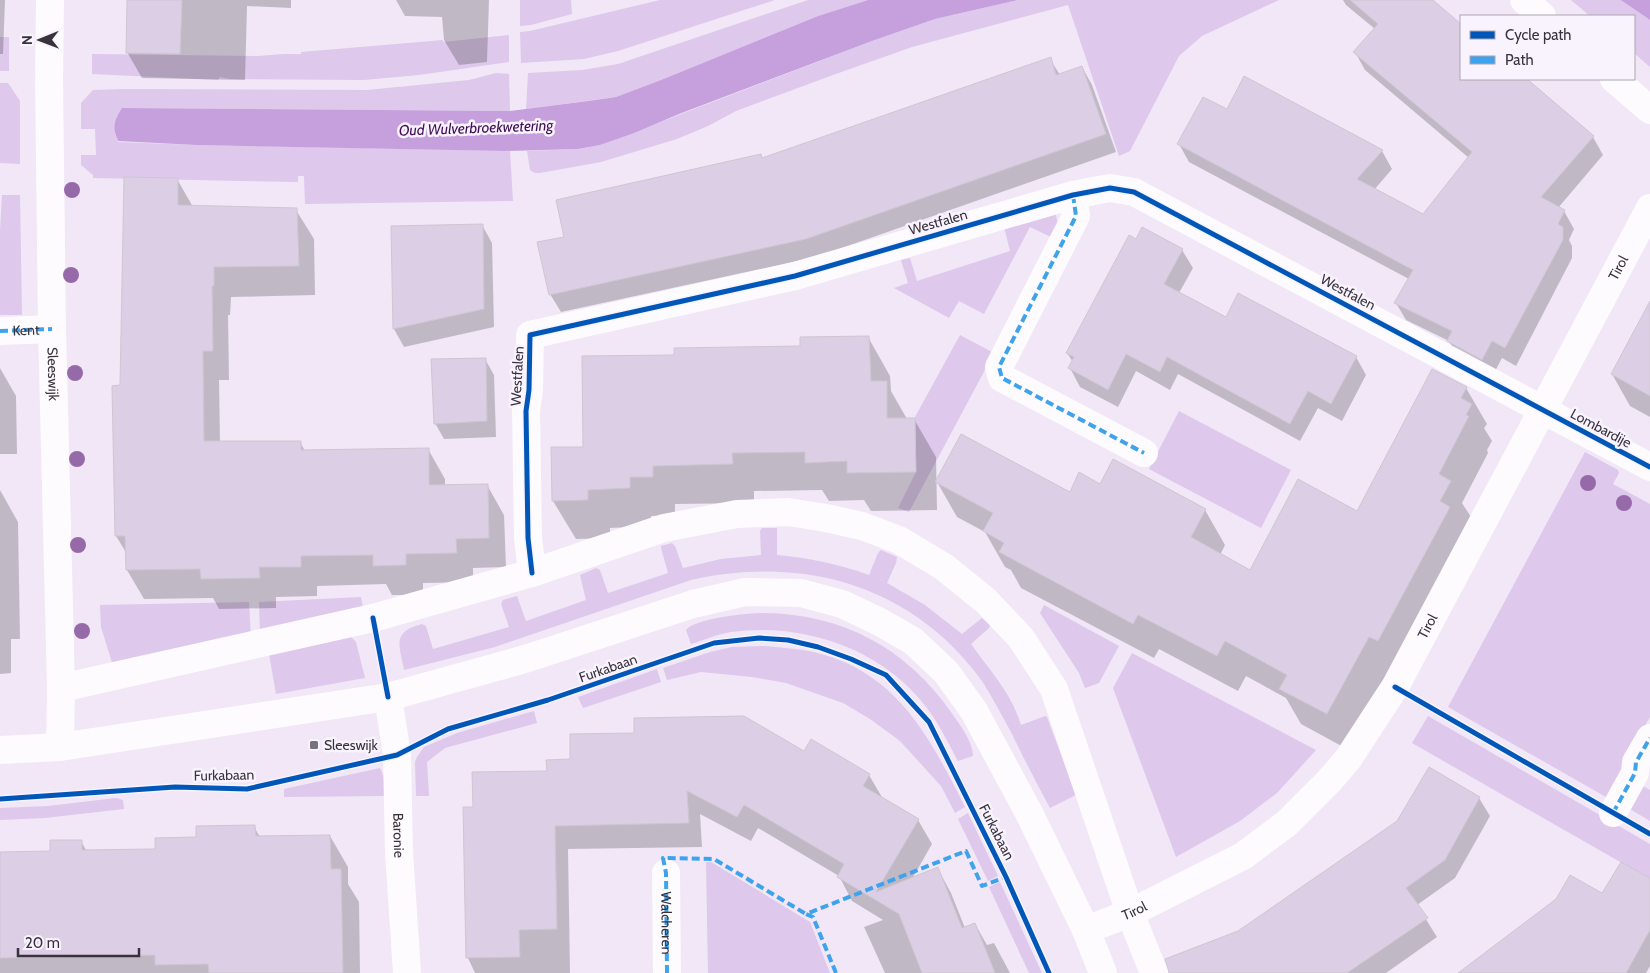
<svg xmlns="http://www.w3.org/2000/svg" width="1650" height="973" font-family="Cabin,sans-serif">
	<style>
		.green { fill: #dec8ec }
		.water { fill: #c6a0dc }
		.shadow { fill: #0003 }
		.building { fill: #dccee4; stroke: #cec6d3 }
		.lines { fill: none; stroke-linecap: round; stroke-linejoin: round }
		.street { stroke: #fdfbfe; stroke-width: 28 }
		.secondary { stroke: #fdfbfe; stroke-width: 28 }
		.quiet { stroke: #3fa3ec; stroke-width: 4; stroke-dasharray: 8 4; stroke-linecap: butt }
		.cycleway-casing { stroke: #f9f3fe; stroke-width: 8 }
		.cycleway { stroke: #0057b8; stroke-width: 5 }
		.tree { fill: #966aa8 }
		.poi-dot { fill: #79717d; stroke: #f9f3fe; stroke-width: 2 }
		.labels { text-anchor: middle; stroke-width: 5; stroke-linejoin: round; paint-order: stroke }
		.street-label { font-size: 14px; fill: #38323c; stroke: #f9f3fe }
		.poi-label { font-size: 14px; fill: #38323c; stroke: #f9f3fe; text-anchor: start }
		.water-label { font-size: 15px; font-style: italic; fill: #3f0e56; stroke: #f9f3fe }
	</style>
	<rect width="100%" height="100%" fill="#f1e7f7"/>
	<g class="green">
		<path d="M520 0H571L572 14 531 25 520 26Z"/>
		<path d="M660 0H775L618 51 584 59 521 63 520 32 530 31Z"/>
		<path d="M808 0H868L818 16 661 80 616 97 526 109 528 73 582 70 618 64Z"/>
		<path d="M1018 0H1279L1202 36 1179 56 1130 151 1119 156 1068 5 912 47 833 75 736 111 708 126 677 139 601 162 540 173H535L530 170 527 151 578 149 600 145 872 41 935 19Z"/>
		<path d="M1571 0H1620L1650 20V67L1634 53V16H1590Z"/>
		<path d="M509 35V62L419 75 364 80 230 79 220 77 218 80 92 74V54L258 56 284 54H301V52L443 40V42Z"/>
		<rect x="0" y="37" width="9" height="34"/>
		<path d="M496 73 509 74 510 111 122 108C117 122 112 128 118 142L196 145 510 151 513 201 305 204 304 176H298V182L93 178V175L81 165V155H96L95 129H81V103L93 90 124 89 367 90 469 80Z"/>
		<path d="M0 83H8L20 101V164L0 163Z"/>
		<path d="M2 195H20L22 315H0V231Z"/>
		<path d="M1055 213 1060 230 1053 238 1030 227 984 314 959 301 949 318 894 288 908 283 901 260 910 258 917 281 1010 251 1004 227Z"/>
		<path d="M960 335 994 353 909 512 898 508 916 472 915 417Z"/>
		<path d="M1179 411 1291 470 1261 528 1149 469Z"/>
		<path d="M1585 452 1618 470 1619 473 1613 484 1650 504V717L1624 762 1613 801 1448 707Z"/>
		<path d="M762 528H777V555C809 558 839 564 869 575L878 553 881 550 897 557 896 563 887 583 925 605 962 634 982 618 990 625 989 628 971 644C990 671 1011 692 1021 725L1045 716 1047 717 1076 795 1050 808C1037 784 1024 759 1012 734 1002 716 993 698 982 681 912 585 804 555 691 580L495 647 404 670C399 644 392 632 422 624L426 626 433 649 509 627 501 604 503 600 517 596 526 621 586 600 580 575 596 568 600 570 608 593 668 573 661 548V546L672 543 675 546 683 568 721 559 761 555 760 531Z"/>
		<path d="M361 597 363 608 260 634 259 602Z"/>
		<path d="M249 602 251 637 114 669 101 627 100 605Z"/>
		<path d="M1044 605 1119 646 1099 683 1085 688 1079 673 1040 613Z"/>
		<path d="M764 613C843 614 906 648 951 712 959 724 973 741 973 756L958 761C948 743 940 725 927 708 883 649 804 622 731 632 718 634 704 640 691 644L686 630C696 618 748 613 764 613Z"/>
		<path d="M350 636 356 642 365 678 276 694 269 654Z"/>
		<path d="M765 646C785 648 805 649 825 655 901 678 932 742 965 807L955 813 941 786 900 741 870 719 843 703 786 683 752 677 701 672 667 680 663 668 710 652 732 647Z"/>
		<path d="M1132 653 1316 750 1277 793 1240 821 1176 857 1113 688Z"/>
		<path d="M657 669 661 682 583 708 578 697Z"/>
		<path d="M534 711 537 723 445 748 427 762 429 796H416L415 762 417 757 424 747 457 733Z"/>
		<path d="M1428 716 1650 844V879L1412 743Z"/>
		<path d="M380 768 385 780V796L284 797V789Z"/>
		<path d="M1636 782 1650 790V821L1623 805Z"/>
		<path d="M116 798 123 800 124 809 45 818 0 820V808L48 806Z"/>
		<path d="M968 813 998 876 988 881 958 819Z"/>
		<path d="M706 862H711L810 922 830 973H708Z"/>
		<path d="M1000 882 1042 973H1029L989 887Z"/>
	</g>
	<g class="water">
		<path d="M868 0H1018L935 19 872 41 679 114 634 133 600 145 578 149 505 151 196 145 118 141C112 127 114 121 122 108L510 111 588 101 616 97 661 80 818 16Z"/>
		<path d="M1620 0H1650V20L1622 1Z"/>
	</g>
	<g class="shadow">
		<path d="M0 0H5L3 54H0Z"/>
		<path d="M129 0H291V8L247 6 245 80 142 78 127 52Z"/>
		<path d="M396 0H489L487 62 459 65 444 40 442 17 405 16Z"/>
		<path d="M1343 0H1431L1461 25V79H1524L1593 137 1603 155 1558 208 1564 211 1574 229 1569 240 1572 246V258L1516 366 1502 358 1492 377 1459 359 1449 341 1406 320 1396 303 1409 279 1189 162 1179 144 1227 111 1382 151 1392 169 1374 190 1424 216 1469 158 1365 70 1355 52 1375 29 1346 5Z"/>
		<path d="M1050 59 1060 75 1082 67 1092 85 1116 152 816 257 561 312 550 294 566 238 761 155 763 159Z"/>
		<path d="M177 179 193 207 296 210 314 239 315 295 231 297 230 315H228L229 380H219L220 442H300L305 451 428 449 445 479V486L487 485 504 515 506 567 473 568V582L423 583V595H392L386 584 317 586V596L276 597V608L219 609 213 598 144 599 127 570V554L116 536 121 387Z"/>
		<path d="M482 225 492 243 494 327 404 347 394 329 392 227Z"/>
		<path d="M1136 240 1182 250 1193 268 1179 293 1226 319 1356 357 1366 375 1342 421 1318 408 1300 441 1178 374 1170 390 1136 371 1118 407 1080 387 1070 368 1073 362 1067 353Z"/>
		<path d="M1650 325V417L1630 406 1612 374Z"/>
		<path d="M868 337 890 376 891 391 907 419H914L936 457 937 510 871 511 864 500 829 501 822 490 754 491V503L675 504V515L651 516V526L610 528V538L576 539 553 501 585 448 676 356 802 347Z"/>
		<path d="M485 359 494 375 496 437 444 439 435 423Z"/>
		<path d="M0 368 16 396 17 454H0Z"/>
		<path d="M1466 388 1487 424 1484 428 1492 441 1487 450 1488 453 1462 503 1471 517 1347 749 1301 724 1286 698 1246 676 1238 691 1159 649 1154 658 1021 588 1011 570 1005 567 985 532 957 517 937 482 1070 494 1100 485 1205 510 1225 545 1220 555 1250 572 1358 513Z"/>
		<path d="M0 490 18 522 20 639H11V673L0 674Z"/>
		<path d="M804 753 869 775 883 799 918 820 932 844 912 879 938 869 951 893 965 928 975 924 987 945 994 943 1010 973H885L864 927 883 920 852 901 839 876 758 828 751 841 700 814 702 847 568 849 570 973H475L468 958 474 808 548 772Z"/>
		<path d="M1479 798 1490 816 1455 878 1417 905 1437 937 1386 973H1191L1239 932Z"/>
		<path d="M254 827 260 837 330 836 348 867V884L359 902 360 973H0V854L51 853 81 841 87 852 156 850 198 838Z"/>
		<path d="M1650 880V966L1646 973H1459L1603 894Z"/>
	</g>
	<g class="building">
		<path d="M127 0H182L180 54 126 53Z"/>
		<path d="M1350 0H1433L1461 24V79H1527L1594 136 1541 197 1565 210 1558 224 1563 227V240L1505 348 1492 341 1482 360 1447 341 1452 331 1394 303 1413 270 1177 144 1203 97 1227 109 1244 76 1383 150 1357 179 1423 214 1472 152 1353 52 1378 24Z"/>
		<path d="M1051 57 1056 75 1082 66 1106 134 806 239 549 295 537 242 564 237 556 200 761 154 762 158Z"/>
		<path d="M124 177 178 178V205L297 208 299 266 214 267V286H212L213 351H203L204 441H301V450L429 448V485L488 484 489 538 456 539 457 553 406 554V565L373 566V555L301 556V567H259L260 578 201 579 200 569 126 570 125 536H115L112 386 120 385Z"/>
		<path d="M483 224 484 309 393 329 391 226Z"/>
		<path d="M1142 227 1183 249 1164 284 1226 317 1238 293 1357 356 1331 404 1308 391 1290 424 1167 357 1160 372 1126 354 1108 390 1068 368 1074 357 1066 353 1129 235 1136 239Z"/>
		<path d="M1650 301V396L1611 374Z"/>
		<path d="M869 336 871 381H887V418H915L916 472 847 473V461L805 463V452L732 453 733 464 653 466V477H630V488L588 490V500L552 501 551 447H583L582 356 674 355V348L800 346V337Z"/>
		<path d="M486 358 487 421 434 424 431 359Z"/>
		<path d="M1432 369 1467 387 1461 398 1472 404 1466 415 1469 416 1439 474 1451 481 1440 501 1450 507 1378 641 1369 637 1327 714 1279 689 1287 675 1225 641 1217 656 1138 615 1133 624 999 552 1004 543 983 531 993 513 935 482 961 434 1070 492 1079 472 1100 484 1113 459 1206 509 1191 537 1250 570 1298 479 1357 511Z"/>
		<path d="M744 716 804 751 811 739 870 774 863 786 919 819 876 892 938 867 962 928 975 923 995 973H922L899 914 837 877 844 864 744 805 737 817 687 791 689 823 555 826 557 929 519 930 520 957 466 958 463 807H473L472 772 547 771 546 760 570 759V734L634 733V718Z"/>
		<path d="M1429 767 1480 797 1445 860 1406 888 1428 918 1347 973H1169L1165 959 1238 931 1397 821Z"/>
		<path d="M255 825 256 836 330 835 331 869H341L343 973H209L208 964 155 965V955L0 958V852L50 851V840H82V850L155 849V838L196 837V826Z"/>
		<path d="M1621 862 1650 878V930L1626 973H1458L1556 899 1570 875 1602 893Z"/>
	</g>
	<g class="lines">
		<g class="street">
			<path id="s1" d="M50 0 49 78 52 329 61 688 60 747"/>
			<path d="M1524 0 1542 16"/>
			<path d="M1614 79 1650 110"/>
			<path d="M1073 195 1076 216 999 367 1002 378 1144 453"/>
			<path id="s2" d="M0 331 52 329"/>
			<path d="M532 573 528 538 526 411 529 390 530 335 795 276 1073 195 1110 188 1134 192 1650 467"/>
			<path d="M61 688 373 618 532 573 664 528 737 514 788 512 826 518 862 526 899 540 944 567 986 601 1021 638 1054 689 1130 913 1154 973"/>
			<path id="s3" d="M388 697 397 755 399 852 407 973"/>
			<path d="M1613 813 1635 773 1636 762 1650 738"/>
			<path id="s4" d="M666 873 667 973"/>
			<path id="s5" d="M1086 930 1130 913 1243 856 1287 823 1329 781 1348 759 1395 687 1650 208"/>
		</g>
		<path class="secondary" d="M0 750 60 747 388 697 525 659 693 604 745 592 801 593 842 604 880 622 913 641 946 672 974 711 1029 813 1086 930 1103 973"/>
		<g class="quiet">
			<path d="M1073 195 1076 216 999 367 1002 378 1144 453"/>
			<path d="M0 331 52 329"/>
			<path d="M1613 813 1635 773 1636 762 1650 738"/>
			<path d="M667 973 666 873 663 858 714 859 806 914"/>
			<path d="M836 973 813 917 806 914 966 851 982 886 1006 877"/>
		</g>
		<defs>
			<g id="cycleway">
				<path d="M532 573 528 538 526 411 529 390 530 335 795 276 1073 195 1110 188 1134 192 1650 467"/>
				<path d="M373 618 388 697"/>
				<path d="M1395 687 1650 834"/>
				<path d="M0 799 175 787 247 789 397 755 448 729 548 700 714 643 759 638 788 640 818 647 851 659 886 675 929 722 1006 877 1049 973"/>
			</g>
		</defs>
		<use href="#cycleway" class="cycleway-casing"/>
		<use href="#cycleway" class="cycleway"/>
	</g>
	<g class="tree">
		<circle cx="72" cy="190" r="8"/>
		<circle cx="71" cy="275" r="8"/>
		<circle cx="75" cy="373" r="8"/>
		<circle cx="77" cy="459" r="8"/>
		<circle cx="1588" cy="483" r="8"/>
		<circle cx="1624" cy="503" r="8"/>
		<circle cx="78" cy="545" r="8"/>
		<circle cx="82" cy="631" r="8"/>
	</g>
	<rect class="poi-dot" x="309" y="740" width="10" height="10" rx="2.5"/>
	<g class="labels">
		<g class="street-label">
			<text transform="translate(938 222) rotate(-16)" y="5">Westfalen</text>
			<text dy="5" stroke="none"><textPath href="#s5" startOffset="878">Tirol</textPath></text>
			<text transform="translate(1348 292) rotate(28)" y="5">Westfalen</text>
			<text dy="5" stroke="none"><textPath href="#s2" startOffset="26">Kent</textPath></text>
			<text dy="5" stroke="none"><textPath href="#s1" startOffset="374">Sleeswijk</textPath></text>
			<text transform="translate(517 376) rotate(-87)" y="5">Westfalen</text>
			<text transform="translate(1601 428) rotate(28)" y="5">Lombardije</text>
			<text dy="5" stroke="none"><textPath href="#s5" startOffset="472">Tirol</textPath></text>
			<text transform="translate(608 668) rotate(-19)" y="5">Furkabaan</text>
			<text transform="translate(224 775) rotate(-1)" y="5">Furkabaan</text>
			<text transform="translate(997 832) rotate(63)" y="5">Furkabaan</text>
			<text dy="5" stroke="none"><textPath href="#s3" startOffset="139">Baronie</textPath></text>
			<text dy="5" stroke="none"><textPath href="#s5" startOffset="52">Tirol</textPath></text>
			<text dy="5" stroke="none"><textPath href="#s4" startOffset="50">Walcheren</textPath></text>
		</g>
		<g class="poi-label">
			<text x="324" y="750">Sleeswijk</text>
		</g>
		<g class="water-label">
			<text transform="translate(476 128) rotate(-2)" y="5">Oud Wulverbroekwetering</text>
		</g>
	</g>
	<rect x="1460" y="15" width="175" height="65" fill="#f9f3fe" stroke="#aca6b0"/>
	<rect x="1470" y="31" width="25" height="8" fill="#0057b8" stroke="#aca6b0"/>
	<text x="1505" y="40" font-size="15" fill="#38323c">Cycle path</text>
	<rect x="1470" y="56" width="25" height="8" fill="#3fa3ec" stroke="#aca6b0"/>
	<text x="1505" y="65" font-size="15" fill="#38323c">Path</text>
	<g transform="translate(40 40) rotate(269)" stroke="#f9f3fe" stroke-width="4" paint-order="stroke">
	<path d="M0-4L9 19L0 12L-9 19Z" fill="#38323c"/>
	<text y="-8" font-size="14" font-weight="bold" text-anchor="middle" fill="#38323c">N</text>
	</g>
	<path d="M18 948v8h121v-8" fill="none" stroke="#38323c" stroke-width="2.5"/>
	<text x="25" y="948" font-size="15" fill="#38323c" stroke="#f9f3fe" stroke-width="4" paint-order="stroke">20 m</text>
</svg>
